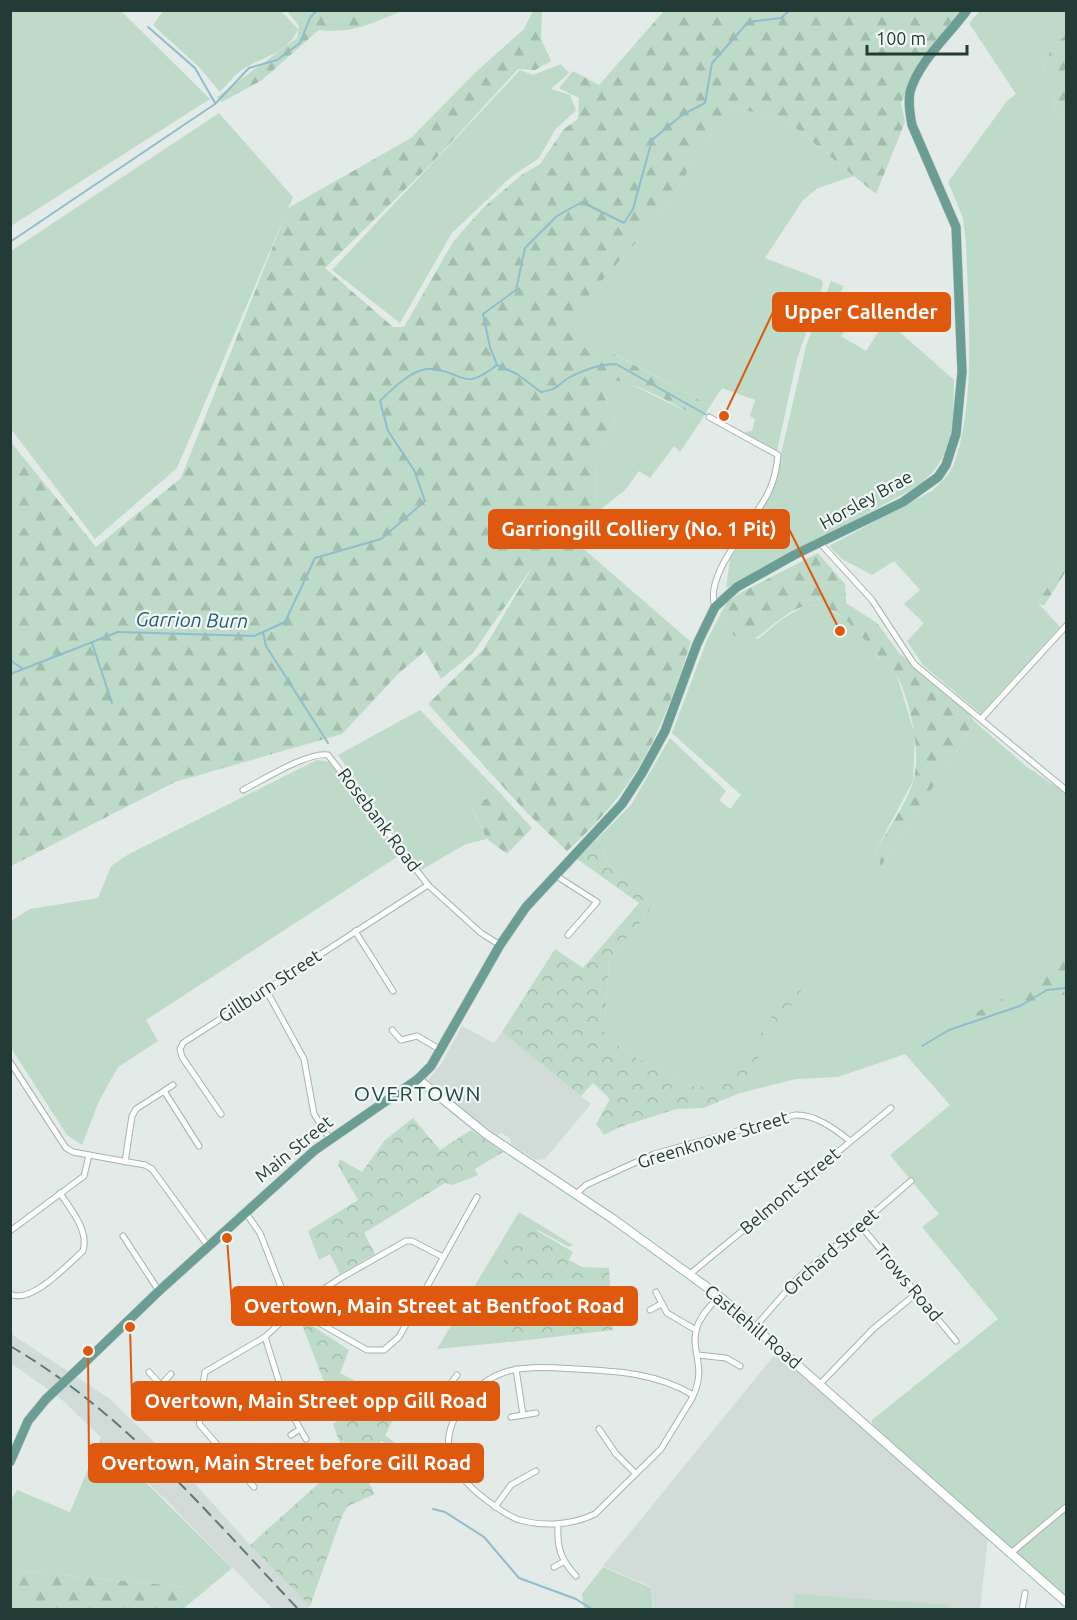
<svg xmlns="http://www.w3.org/2000/svg" width="1077" height="1620" font-family="Ubuntu,sans-serif">
	<style>
		.built { fill: #d1dbd7 }
		.green { fill: #bddbc8 }
		.forest { fill: url(#forest-firs) }
		.park { fill: url(#park-crowns) }
		.lines { fill: none; stroke-linecap: round; stroke-linejoin: round }
		.stream { stroke: #8ebdcd; stroke-width: 2 }
		.street-casing { stroke: #a5b3af; stroke-width: 7 }
		.secondary-casing { stroke: #a1b6b1; stroke-width: 10 }
		.primary-casing { stroke: #c1c8c7; stroke-width: 10 }
		.street { stroke: #fff; stroke-width: 5 }
		.secondary { stroke: #fff; stroke-width: 8 }
		.primary { stroke: #6a9e95; stroke-width: 9 }
		.rail { stroke: #5e7772; stroke-width: 2; stroke-dasharray: 12 6; stroke-linecap: butt }
		.primary-bridge-casing { stroke: #c1c8c7; stroke-width: 10; stroke-linecap: butt }
		.primary-bridge { stroke: #6a9e95; stroke-width: 9 }
		.labels { text-anchor: middle; stroke-width: 4.5; stroke-linejoin: round; paint-order: stroke }
		.street-label { font-size: 18px; fill: #233b37; stroke: #f3f8f6 }
		.water-label { font-size: 20px; font-style: italic; fill: #225e73; stroke: #f3f8f6 }
		.quarter-label { font-size: 21px; letter-spacing: 1.5px; fill: #214c46; stroke: #f3f8f6 }
		.leader { fill: none; stroke: #de580e; stroke-width: 2 }
		.callout-dot { fill: #de580e; stroke: #f3f8f6; stroke-width: 2 }
		.callout { fill: #de580e; stroke: #de580e; stroke-width: 2 }
		.callout-label { font-size: 20px; text-anchor: middle; font-weight: bold; fill: #fff }
	</style>
	<defs>
		<pattern id="forest-firs" width="22" height="20" patternUnits="userSpaceOnUse" patternTransform="scale(1.5)"><rect width="22" height="20" fill="#bddbc8"/><path d="M5 1l3.5 6h-7zM16 11l3.5 6h-7z" fill="#a2bdac"/></pattern>
		<pattern id="park-crowns" width="20" height="18" patternUnits="userSpaceOnUse" patternTransform="scale(1.5)"><rect width="20" height="18" fill="#bddbc8"/><path d="M2 6a3 3 0 1 1 6 0M12 15a3 3 0 1 1 6 0" fill="none" stroke="#a2bdac"/></pattern>
	</defs>
	<rect width="100%" height="100%" fill="#e2ebe8"/>
	<g class="built">
		<path d="M462 1026 494 1043 502 1032 591 1104 545 1159 536 1160 511 1144 510 1139 502 1133 497 1135 455 1103V1097L445 1095 428 1080 441 1064Z"/>
		<path d="M10 1333 110 1399 182 1469 250 1545 310 1606 306 1609H273L168 1502 59 1397 11 1363Z"/>
		<path d="M776 1353 988 1538 980 1609H654L651 1587 603 1566Z"/>
	</g>
	<g class="green">
		<path d="M11 10 121 11 210 99 11 226Z"/>
		<path d="M280 10 298 29C287 57 257 56 237 74 231 79 226 86 220 92L199 67 153 25 163 11Z"/>
		<path d="M980 11H1066V35L1053 45 1043 67 1054 90 1055 117 1060 119 1066 110V555L1038 603 1060 627 981 714 923 665 907 641 924 623 904 604 920 590 894 561 872 575 842 559 829 546 932 491C943 481 952 472 956 458 976 397 968 307 966 242L963 218 948 182 1007 101 1016 94 969 23Z"/>
		<path d="M561 64 569 73 551 89 570 95 576 110 555 130 539 158 511 177 452 233 400 323 332 270 520 70 533 75Z"/>
		<path d="M729 108 782 117 854 176 818 188 803 200 765 258 822 280 823 284 797 359 777 451 744 432 752 431 755 419 750 416 755 400 722 388 710 406 615 354 597 358 560 326 657 219Z"/>
		<path d="M219 113 293 197 177 468 95 539 11 429V251Z"/>
		<path d="M831 281 844 286 828 315 848 327 841 336 866 351 886 320 954 380C953 426 955 461 913 489L726 588 730 559 772 493 806 346Z"/>
		<path d="M610 378 630 384 702 419 680 452 674 446 650 478 639 471 625 490 595 514 596 457 616 421 597 382Z"/>
		<path d="M804 606H822L847 620 865 638 879 658 892 666 897 676 915 735 913 781 876 850 881 867 975 722 1027 767 1066 793V1597L872 1424V1420L998 1319 922 1227 939 1214 890 1155 950 1105 905 1054 838 1077 796 1079 740 1093 741 1085 790 989 733 1076 697 1088 633 1056 604 1035 609 961 654 905 608 864 600 836 631 805 670 738 726 791 719 800 730 809 741 795 672 733 707 640 720 615 730 632 758 639 781 620Z"/>
		<path d="M420 710 499 792 471 808 487 839 466 844 421 870 338 755Z"/>
		<path d="M317 760 329 762 400 855 146 1020 158 1041 118 1067 99 1101 82 1145 67 1135 11 1048V921L30 909 98 898 111 866 129 854Z"/>
		<path d="M519 1212 573 1245 569 1247 538 1230 528 1231 506 1327 508 1342 437 1349Z"/>
		<path d="M101 1438 232 1568 207 1589 11 1570V1500L17 1490 70 1512Z"/>
		<path d="M603 1567 651 1588 653 1609H584L582 1594Z"/>
		<path d="M795 1594 949 1605V1609H794Z"/>
	</g>
	<g class="forest">
		<path d="M709 10 960 11 919 65 901 103 905 122 876 194 782 117 729 108 657 219 561 326 597 358 614 354 710 406 702 419C679 408 620 370 597 382L616 421 596 457 595 514 570 537 691 642C661 733 640 785 567 851L527 813 428 704 483 650 533 566 473 653 441 679 425 651 398 674 342 734 175 782 11 866 10 441 96 547 181 478 288 208 411 138 476 72 524 29 533 11H542L541 39 551 61 535 70 518 69 431 164 325 268 393 327H404L453 242 483 208 520 176 540 164 564 129 578 119 579 98 559 88 573 71 599 85 664 11Z"/>
		<path d="M287 11H402C374 22 350 35 319 30L262 80 222 102 217 97 297 38 299 26Z"/>
		<path d="M1066 35V110L1060 119 1055 117 1054 90 1043 67 1053 45Z"/>
		<path d="M818 553 845 584 846 603 877 623 899 653 966 709 975 722 881 867 876 850C888 829 906 805 913 782 922 752 910 702 897 675 892 666 884 663 878 656 860 635 839 602 807 606 787 608 764 636 745 644L730 632 720 615 727 602 744 591Z"/>
		<path d="M1066 555V571L1044 606 1038 603Z"/>
		<path d="M499 792 532 828 507 854 487 839 471 807Z"/>
		<path d="M1066 941V994L976 1018 932 1035 1015 992 1030 990 1038 968Z"/>
		<path d="M11 1570 207 1589 183 1609H11Z"/>
	</g>
	<g class="park">
		<path d="M600 836 608 864 654 905 609 961 604 1035 633 1056 697 1088 733 1075 790 989 808 979 741 1085 740 1093 703 1108 676 1109 620 1127 604 1135 596 1124 610 1099 593 1083 581 1096 502 1032 555 949 583 968 639 903 577 859Z"/>
		<path d="M413 1118 440 1150 471 1130 503 1152 475 1169 478 1175 453 1185 445 1183 364 1233 375 1254 340 1274 330 1254 319 1260 308 1231 358 1200 338 1165 340 1159 362 1172 385 1140Z"/>
		<path d="M532 1228 573 1252 569 1260 582 1267 609 1268 613 1330 511 1342 504 1340C501 1301 489 1246 532 1228Z"/>
		<path d="M299 1317 349 1350 340 1373 401 1404 385 1435 403 1449 400 1452 381 1441 363 1472 375 1494 348 1506 342 1516 310 1606 250 1545 346 1459 333 1424 339 1420Z"/>
	</g>
	<g class="lines">
		<g class="stream">
			<path d="M148 27 195 68 215 103"/>
			<path d="M10 242 215 104 249 68 277 60 300 43 310 18 317 10"/>
			<path d="M497 365 517 374 541 392C560 389 556 385 570 377 584 370 601 364 616 364L705 414"/>
			<path d="M263 632 266 646 328 743"/>
			<path d="M92 643 112 703"/>
			<path d="M10 660 23 669"/>
			<path d="M10 677 13 673 118 632 254 636 285 622 315 558 381 539 425 501 414 470 388 431 380 401C392 389 414 367 432 369 467 373 462 392 497 365L490 347 483 314 516 290 525 248 557 216 582 202 624 223 633 209 652 140 682 115 705 103 712 63 748 22 781 18 790 10"/>
			<path d="M922 1046 949 1030 1020 1006 1047 990 1066 988"/>
			<path d="M433 1509 445 1512 484 1537 519 1578 576 1599 593 1610"/>
		</g>
		<defs>
			<g id="street">
				<path d="M709 417 778 455C777 467 774 480 769 491 757 519 703 574 715 606"/>
				<path d="M821 544 872 600 914 664 1066 790"/>
				<path d="M982 718 1066 626"/>
				<path d="M243 790C261 781 309 751 328 755L428 885 481 933 500 945"/>
				<path d="M555 875 597 902 568 935"/>
				<path d="M355 931 393 991"/>
				<path d="M265 988 304 1059 314 1114 330 1139"/>
				<path d="M392 1030 401 1040 417 1036 441 1050"/>
				<path d="M10 1062 66 1148 73 1152 89 1155 84 1176 10 1231"/>
				<path d="M173 1085 164 1091 199 1146"/>
				<path d="M221 1114 182 1057 180 1049 183 1043 428 885"/>
				<path d="M89 1155 145 1165 152 1169 208 1246"/>
				<path d="M125 1162 132 1116 136 1109 164 1091"/>
				<path d="M576 1194 586 1185 654 1154 795 1115C815 1114 835 1129 850 1141"/>
				<path d="M246 1213 260 1233 283 1292 298 1311 367 1350H384L399 1337 477 1197"/>
				<path d="M860 1225 956 1341"/>
				<path d="M123 1236 159 1291"/>
				<path d="M690 1274 891 1108"/>
				<path d="M656 1292 667 1313 696 1330"/>
				<path d="M10 1294C31 1305 67 1265 83 1251 89 1230 71 1210 60 1193"/>
				<path d="M650 1310 661 1304"/>
				<path d="M755 1327 798 1278 911 1181"/>
				<path d="M265 1337 286 1404 306 1439"/>
				<path d="M698 1355 726 1358 740 1366"/>
				<path d="M516 1369 523 1415"/>
				<path d="M149 1372 170 1395 201 1401"/>
				<path d="M452 1383 469 1397"/>
				<path d="M820 1384 873 1329 917 1293"/>
				<path d="M161 1385 171 1374"/>
				<path d="M445 1391 457 1375"/>
				<path d="M693 1395C657 1373 616 1371 575 1369 529 1366 494 1363 464 1403 435 1442 449 1471 485 1499 495 1506 508 1517 520 1520 545 1527 572 1525 595 1514L661 1449 691 1400C709 1367 689 1352 697 1327 701 1315 711 1305 719 1296"/>
				<path d="M511 1417 536 1413"/>
				<path d="M599 1429 616 1454 635 1473"/>
				<path d="M291 1435 300 1429"/>
				<path d="M407 1461 448 1449"/>
				<path d="M254 1487 200 1425 198 1414 205 1372 265 1337 296 1308 339 1279 406 1241H412L443 1257"/>
				<path d="M495 1507 511 1485 536 1471"/>
				<path d="M558 1525C557 1547 560 1559 576 1576"/>
				<path d="M1011 1553 1066 1507"/>
				<path d="M554 1567 563 1562"/>
				<path d="M1022 1610 1025 1593"/>
			</g>
			<path id="secondary" d="M418 1079 486 1134 613 1219 719 1296 1066 1602"/>
			<g id="primary">
				<path d="M78 1369 159 1291 315 1150 418 1079 431 1066 500 945 526 907 622 804 642 773 665 731 697 644 715 607 737 587 794 555 903 502 938 477 946 465 956 434 962 372 956 227 912 125C910 115 908 103 910 92 918 62 949 35 967 10"/>
				<path d="M10 1462 28 1421 46 1399"/>
			</g>
		</defs>
		<use href="#street" class="street-casing"/>
		<use href="#secondary" class="secondary-casing"/>
		<use href="#primary" class="primary-casing"/>
		<use href="#street" class="street"/>
		<use href="#secondary" class="secondary"/>
		<use href="#primary" class="primary"/>
		<path class="rail" d="M10 1346C124 1412 209 1515 299 1610"/>
		<defs>
			<path id="primary-bridge" d="M46 1399 78 1369"/>
		</defs>
		<use href="#primary-bridge" class="primary-bridge-casing"/>
		<use href="#primary-bridge" class="primary-bridge"/>
	</g>
	<g class="labels">
		<g class="street-label">
			<text transform="translate(866 500) rotate(-29)" y="6">Horsley Brae</text>
			<text transform="translate(379 820) rotate(53)" y="6">Rosebank Road</text>
			<text transform="translate(270 986) rotate(-33)" y="6">Gillburn Street</text>
			<text transform="translate(713 1140) rotate(-17)" y="6">Greenknowe Street</text>
			<text transform="translate(294 1149) rotate(-39)" y="6">Main Street</text>
			<text transform="translate(790 1191) rotate(-40)" y="6">Belmont Street</text>
			<text transform="translate(831 1252) rotate(-42)" y="6">Orchard Street</text>
			<text transform="translate(908 1283) rotate(50)" y="6">Trows Road</text>
			<text transform="translate(753 1327) rotate(40)" y="6">Castlehill Road</text>
		</g>
		<g class="water-label">
			<text transform="translate(192 620) rotate(1)" y="7">Garrion Burn</text>
		</g>
		<g class="quarter-label">
			<text x="418" y="1101">OVERTOWN</text>
		</g>
	</g>
	<path class="leader" d="M724 416L773 312M840 631L789 529M227 1238L232 1306M130 1327L132 1401M88 1351L89 1463"/>
	<g class="callout-dot">
		<circle cx="724" cy="416" r="6"/>
		<circle cx="840" cy="631" r="6"/>
		<circle cx="227" cy="1238" r="6"/>
		<circle cx="130" cy="1327" r="6"/>
		<circle cx="88" cy="1351" r="6"/>
	</g>
	<g class="callout">
		<rect x="773" y="293" width="177" height="38" rx="6"/>
		<rect x="489" y="510" width="300" height="38" rx="6"/>
		<rect x="232" y="1287" width="405" height="38" rx="6"/>
		<rect x="132" y="1382" width="367" height="38" rx="6"/>
		<rect x="89" y="1444" width="394" height="38" rx="6"/>
	</g>
	<g class="callout-label">
		<text x="861" y="319">Upper Callender</text>
		<text x="639" y="536">Garriongill Colliery (No. 1 Pit)</text>
		<text x="434" y="1313">Overtown, Main Street at Bentfoot Road</text>
		<text x="316" y="1408">Overtown, Main Street opp Gill Road</text>
		<text x="286" y="1470">Overtown, Main Street before Gill Road</text>
	</g>
	<rect width="1077" height="1620" fill="none" stroke="#233b37" stroke-width="24"/>
	<path d="M867 45v9h100v-9" fill="none" stroke="#233b37" stroke-width="3"/>
	<text x="876" y="45" font-size="18" fill="#233b37" stroke="#f3f8f6" stroke-width="4.5" paint-order="stroke">100 m</text>
</svg>
